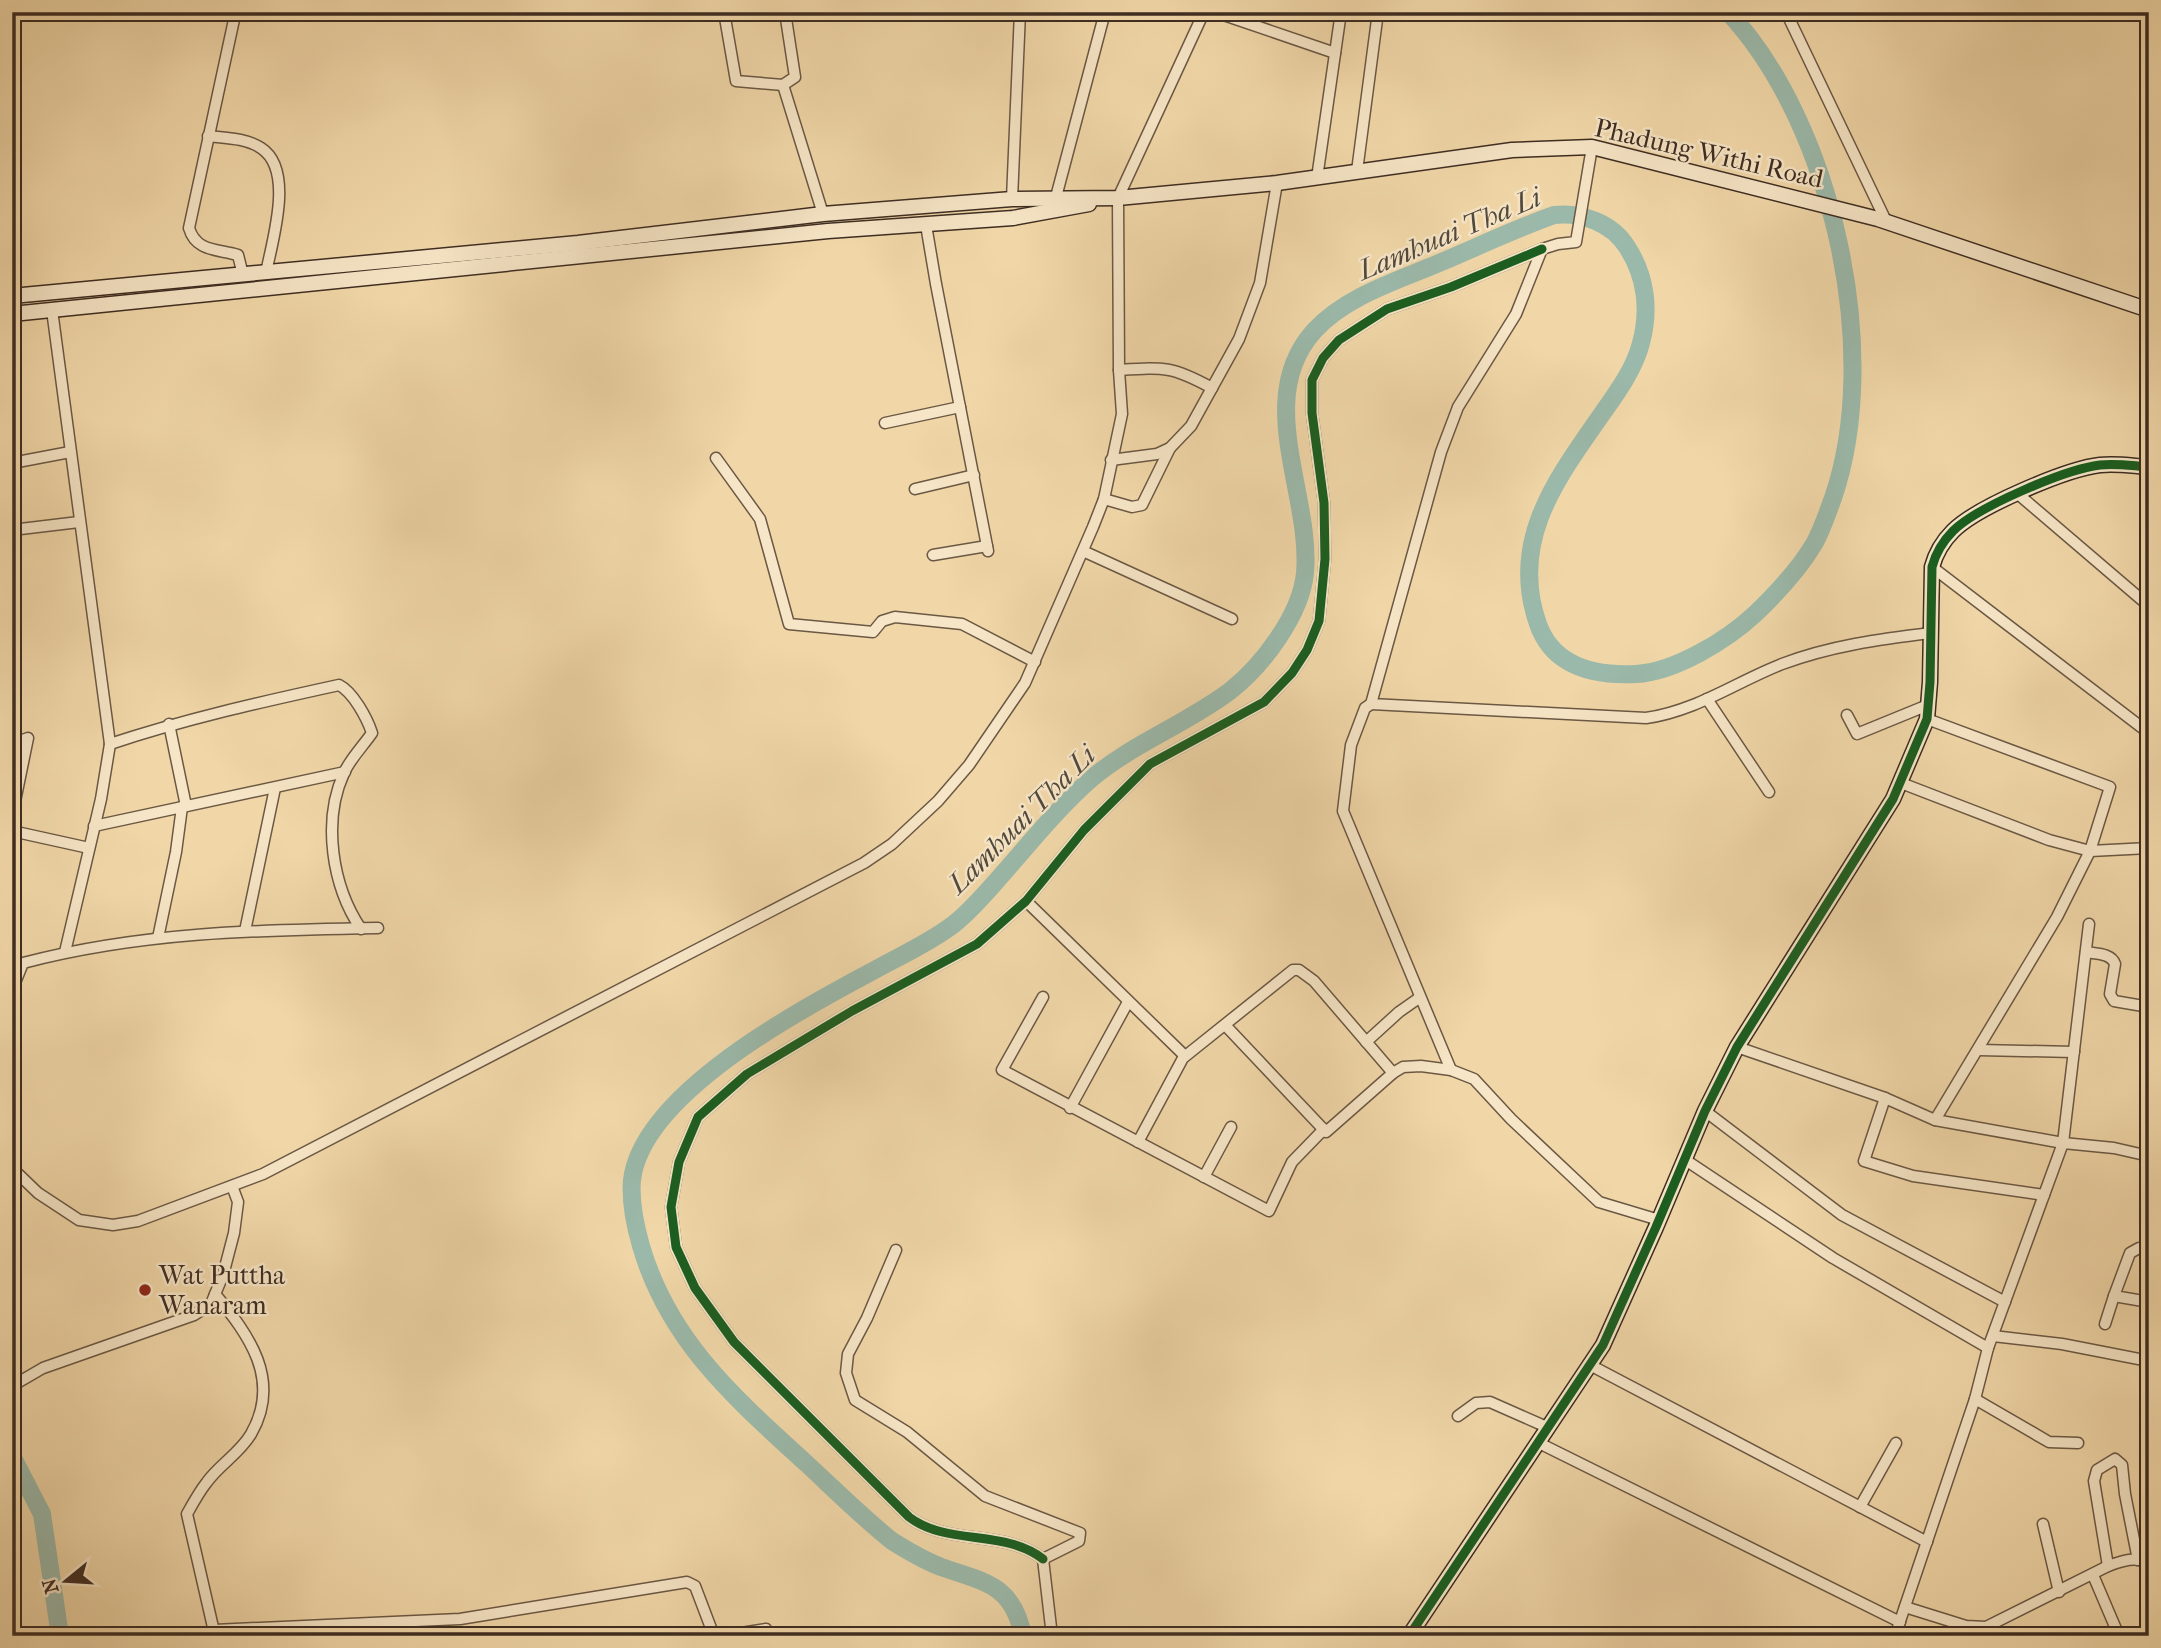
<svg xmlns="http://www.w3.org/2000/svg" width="2161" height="1648" font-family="'IM FELL French Canon',serif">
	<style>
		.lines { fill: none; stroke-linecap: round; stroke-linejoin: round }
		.river { stroke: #9bb9aa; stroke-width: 18 }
		.street-casing { stroke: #6b5844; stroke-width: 13 }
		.secondary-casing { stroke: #3e2d22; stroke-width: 17 }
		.street { stroke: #f6e5c6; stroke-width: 10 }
		.secondary { stroke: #f6e5c6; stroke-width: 14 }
		.cycleway-casing { stroke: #f6e5c6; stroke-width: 13 }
		.cycleway { stroke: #1b5e20; stroke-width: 9 }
		.poi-dot { fill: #8f2418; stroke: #f6e5c6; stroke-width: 2.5 }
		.labels { text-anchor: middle; stroke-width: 5; stroke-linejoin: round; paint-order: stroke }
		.street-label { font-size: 26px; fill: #3e2d22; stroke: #f6e5c6 }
		.poi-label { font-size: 26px; fill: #3e2d22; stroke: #f6e5c6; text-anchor: start }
		.water-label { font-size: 28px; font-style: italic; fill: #51493d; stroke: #f6e5c6 }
	</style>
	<rect width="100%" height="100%" fill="#f1d7a8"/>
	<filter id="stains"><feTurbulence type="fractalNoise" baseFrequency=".00286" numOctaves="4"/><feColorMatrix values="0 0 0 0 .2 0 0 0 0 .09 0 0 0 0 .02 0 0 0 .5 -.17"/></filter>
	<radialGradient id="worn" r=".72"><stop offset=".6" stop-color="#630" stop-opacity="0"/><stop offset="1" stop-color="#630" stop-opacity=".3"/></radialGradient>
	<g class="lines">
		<g class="river">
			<path d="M12 1456 42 1514 60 1636"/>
			<path d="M1023 1636C1013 1584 984 1582 941 1567 923 1560 908 1551 892 1541 862 1517 835 1490 807 1464 736 1399 669 1342 641 1246 635 1225 630 1202 632 1180 642 1094 801 1009 871 972 899 956 928 944 954 924 974 908 990 888 1007 869 1034 838 1061 805 1092 778 1134 743 1186 724 1230 691 1262 666 1301 615 1305 573 1312 495 1253 399 1314 331 1346 296 1397 281 1439 263 1477 247 1515 229 1554 215 1582 212 1612 223 1627 247 1646 276 1650 310 1641 343 1635 367 1619 390 1604 411 1559 476 1508 539 1538 624 1553 667 1595 676 1636 674 1675 672 1727 640 1755 614 1777 593 1798 571 1814 544 1822 530 1827 514 1833 498 1883 353 1833 124 1728 12"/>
		</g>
		<defs>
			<g id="street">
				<path d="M724 12 736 81 783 85"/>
				<path d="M785 12 795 77 783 85 823 214"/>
				<path d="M1215 12 1335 53"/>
				<path d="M1786 12 1886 221"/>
				<path d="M235 15 189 228C196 252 218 249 238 255L243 275"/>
				<path d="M208 136C225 138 246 138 261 148 295 170 272 241 266 273"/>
				<path d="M1592 147 1576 242 1558 244 1542 249 1516 314 1458 407 1441 452 1371 704 1646 718C1696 711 1736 682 1782 664 1830 646 1880 639 1931 633"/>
				<path d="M1357 171 1378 12"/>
				<path d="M1317 178 1341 12"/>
				<path d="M1056 197 1105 12"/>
				<path d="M1012 199 1020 12"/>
				<path d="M926 225 936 284 988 551"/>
				<path d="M52 310 110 744 101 799 65 952"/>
				<path d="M1119 370C1164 367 1172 366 1212 388"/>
				<path d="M885 423 960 407"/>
				<path d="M716 458 760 519 789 624 873 632 882 621 895 617 962 624 1035 662"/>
				<path d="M1111 460 1157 454 1170 448 1191 426 1239 339 1260 283 1277 183"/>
				<path d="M12 463 70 452"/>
				<path d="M915 489 974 475"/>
				<path d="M2018 494 2149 606"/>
				<path d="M1104 499 1132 507 1142 505 1170 448"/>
				<path d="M12 530 79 522"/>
				<path d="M1083 551 1232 619"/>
				<path d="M933 555 987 546"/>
				<path d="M1932 567 2149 733"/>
				<path d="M1707 699 1769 792"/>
				<path d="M1371 704 1365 708 1351 745 1343 811 1451 1070"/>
				<path d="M1847 715 1857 734 1928 705"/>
				<path d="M1927 719 2110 787 2090 851 2057 917 1935 1120"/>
				<path d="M169 724 186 806"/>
				<path d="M12 744 28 738 12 816"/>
				<path d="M110 744C185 719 261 702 339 685 353 692 367 718 372 733 363 746 350 759 344 773 322 821 332 886 361 929"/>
				<path d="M1901 783 2049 840 2090 851 2149 848"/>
				<path d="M94 826 345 772"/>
				<path d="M12 831 89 848"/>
				<path d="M1026 901 1185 1056"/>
				<path d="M245 931 275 788"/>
				<path d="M158 938 176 852 182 807"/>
				<path d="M2086 952C2096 954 2111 953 2115 964L2110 994 2114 1001 2149 1007"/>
				<path d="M12 990 23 963C141 932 256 930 378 928"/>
				<path d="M1043 997 1002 1070 1269 1211 1292 1162 1324 1129"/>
				<path d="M1225 1025 1326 1132 1393 1073 1403 1067 1421 1066 1451 1070 1474 1079 1511 1119 1599 1202 1659 1220"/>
				<path d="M1366 1042 1399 1012 1419 998"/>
				<path d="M1737 1047 1885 1098 1935 1120 2063 1143 2114 1148 2149 1156"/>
				<path d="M1979 1050 2074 1052"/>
				<path d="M1885 1098 1864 1161 1913 1176 2044 1195"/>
				<path d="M1070 1108 1128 1002"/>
				<path d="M1705 1111 1842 1215 2005 1302"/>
				<path d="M1138 1142 1183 1058 1293 970H1299L1314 981 1393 1073"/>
				<path d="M1684 1159 1833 1258 1988 1348"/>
				<path d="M12 1168 38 1193 79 1220 113 1225 138 1221 263 1174 864 863 892 844 938 801 969 765 1025 683 1093 527 1104 499 1122 414 1119 370 1118 198 1204 12"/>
				<path d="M1204 1177 1231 1127"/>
				<path d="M896 1250 867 1318 848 1354 846 1373 855 1400 907 1432 985 1496 1080 1533 1079 1541 1043 1559 1052 1636"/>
				<path d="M2149 1252 2139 1248 2130 1253 2114 1296 2149 1302"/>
				<path d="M2105 1324 2114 1296"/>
				<path d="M1993 1336 2062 1344 2149 1361"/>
				<path d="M1590 1365 1927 1542"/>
				<path d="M12 1386 43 1368 194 1315 211 1304 223 1275 234 1233 238 1202 232 1186"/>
				<path d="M1975 1399 2049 1442 2078 1443"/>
				<path d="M1458 1416 1476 1403 1490 1402 1549 1428"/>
				<path d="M1539 1443 1900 1622"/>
				<path d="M1860 1507 1896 1443"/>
				<path d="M2043 1524 2059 1592"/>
				<path d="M1043 1559C1005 1529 947 1546 909 1517L734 1342 695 1288 676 1247 671 1207 679 1162 698 1117 747 1074 852 1011 977 944 1026 901 1084 830 1150 764 1264 702 1292 673 1307 650 1319 621 1325 559 1324 503 1312 413V380L1323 358 1339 340 1387 309 1451 287 1542 249"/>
				<path d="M2108 1566 2094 1481 2097 1470 2115 1459 2122 1465 2125 1494 2138 1560"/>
				<path d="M2093 1575 2119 1636"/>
				<path d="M1905 1607 1966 1626 1986 1627 2108 1566C2122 1561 2135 1556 2149 1563"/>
				<path d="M214 1630 460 1619 687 1582 695 1586 714 1636"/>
				<path d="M215 1636 187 1514C193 1503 199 1492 207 1482 219 1465 240 1453 251 1434 282 1380 249 1335 215 1294"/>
				<path d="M722 1636 766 1629 769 1636"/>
				<path d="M1895 1636 1975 1399 1988 1348 2063 1143 2089 924"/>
			</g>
			<g id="secondary">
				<path d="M12 296 578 243 823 214 1012 199 1118 198 1277 183 1512 150 1592 147 1878 219 2149 310"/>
				<path d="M12 314 828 231 1013 218 1089 204"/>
				<path d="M1409 1636 1603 1345 1656 1227 1705 1111 1737 1047 1893 799 1927 719 1930 682 1932 567C1936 552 1942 542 1953 531 1977 507 2066 469 2100 465 2116 463 2133 466 2149 467"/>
			</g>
		</defs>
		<use href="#street" class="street-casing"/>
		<use href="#secondary" class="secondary-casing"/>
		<use href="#street" class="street"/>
		<use href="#secondary" class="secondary"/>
		<defs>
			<g id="cycleway">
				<path d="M1043 1559C1005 1529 947 1546 909 1517L734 1342 695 1288 676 1247 671 1207 679 1162 698 1117 747 1074 852 1011 977 944 1026 901 1084 830 1150 764 1264 702 1292 673 1307 650 1319 621 1325 559 1324 503 1312 413V380L1323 358 1339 340 1387 309 1451 287 1542 249"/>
				<path d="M1409 1636 1603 1345 1656 1227 1705 1111 1737 1047 1893 799 1927 719 1930 682 1932 567C1936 552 1942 542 1953 531 1977 507 2066 469 2100 465 2116 463 2133 466 2149 467"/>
			</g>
		</defs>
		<use href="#cycleway" class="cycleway-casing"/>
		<use href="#cycleway" class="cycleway"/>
	</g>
	<circle class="poi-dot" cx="145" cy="1290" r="7"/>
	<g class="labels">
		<g class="street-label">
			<text transform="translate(1709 153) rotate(13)" y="9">Phadung Withi Road</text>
		</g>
		<g class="poi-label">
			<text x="159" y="1284">Wat Puttha<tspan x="159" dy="30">Wanaram</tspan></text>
		</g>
		<g class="water-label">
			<text transform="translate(1449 233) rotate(-23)" y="10">Lamhuai Tha Li</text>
			<text transform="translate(1021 819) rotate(-45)" y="10">Lamhuai Tha Li</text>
		</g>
	</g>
	<rect width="2161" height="1648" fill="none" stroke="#f1d7a8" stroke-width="42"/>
	<rect x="14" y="14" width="2133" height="1620" fill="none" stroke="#3e2d22" stroke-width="3.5"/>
	<rect x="21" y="21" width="2119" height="1606" fill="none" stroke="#3e2d22" stroke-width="2"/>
	<g transform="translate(66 1581) rotate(252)" stroke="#f6e5c6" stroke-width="5" paint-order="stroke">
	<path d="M0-5L12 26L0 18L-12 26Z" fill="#3e2d22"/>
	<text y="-10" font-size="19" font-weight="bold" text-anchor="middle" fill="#3e2d22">N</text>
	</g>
	<rect width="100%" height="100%" filter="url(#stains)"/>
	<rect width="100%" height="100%" fill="url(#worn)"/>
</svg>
